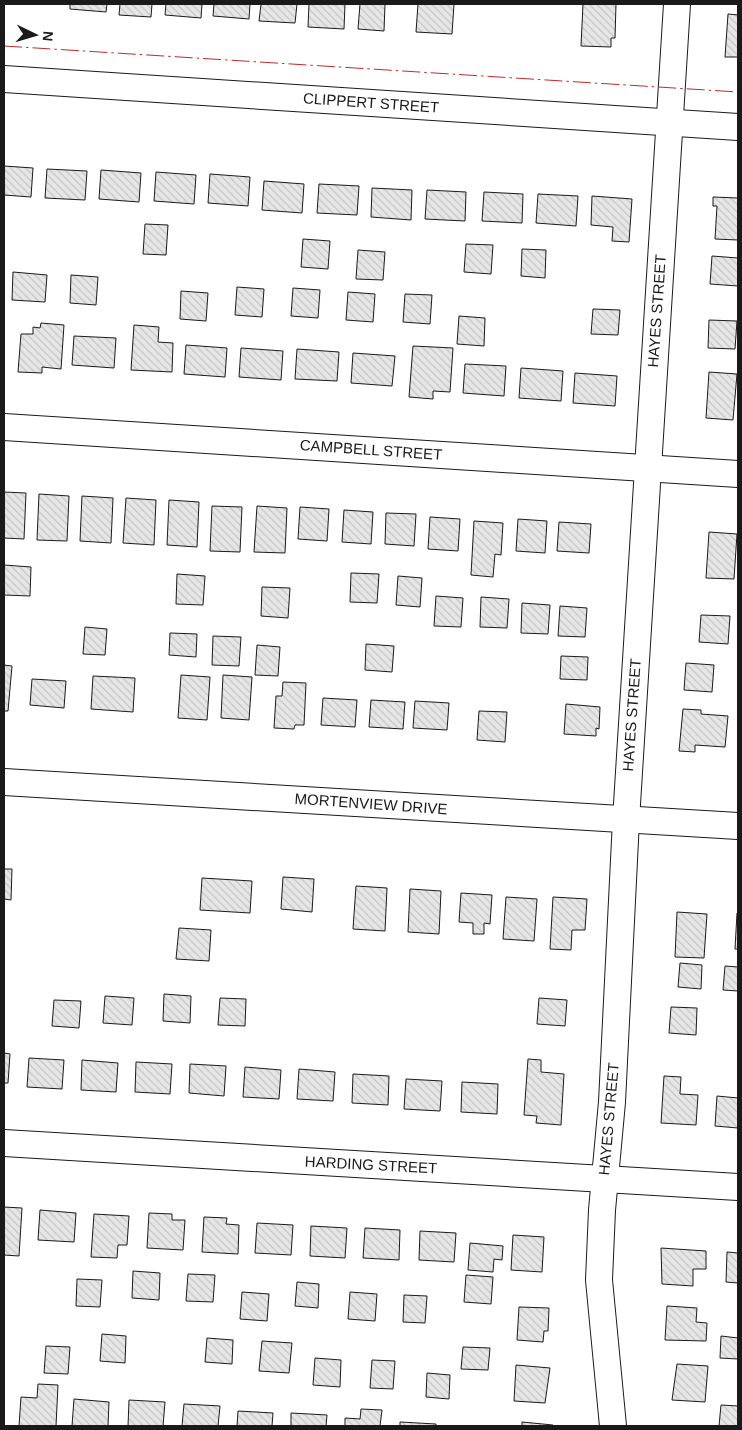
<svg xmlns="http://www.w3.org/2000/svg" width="742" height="1430" font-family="Arial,sans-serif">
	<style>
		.building { fill: url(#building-back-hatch); stroke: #1a1a1a }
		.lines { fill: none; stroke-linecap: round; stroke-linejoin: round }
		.minor-casing { stroke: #1a1a1a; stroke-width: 28 }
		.minor { stroke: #fff; stroke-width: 26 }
		.power { stroke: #c62828; stroke-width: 1; stroke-dasharray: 18 4 2.5 4; stroke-linecap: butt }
		.labels { text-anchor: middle; stroke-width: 4; stroke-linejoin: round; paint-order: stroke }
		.street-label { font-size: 15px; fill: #1a1a1a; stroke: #fff }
	</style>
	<defs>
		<pattern id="building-back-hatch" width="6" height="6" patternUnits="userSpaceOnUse" patternTransform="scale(1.25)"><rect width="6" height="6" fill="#e6e6e6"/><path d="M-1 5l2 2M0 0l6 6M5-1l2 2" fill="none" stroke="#c5c5c5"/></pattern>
	</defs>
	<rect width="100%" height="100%" fill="#fff"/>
	<g class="building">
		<path d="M70 4H107L106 12 70 9Z"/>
		<path d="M120 4H152L151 17 119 15Z"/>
		<path d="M166 4H202L201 18 165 15Z"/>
		<path d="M214 4H250L249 19 213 16Z"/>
		<path d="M261 4H297L295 23 259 21Z"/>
		<path d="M309 4H345L344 29 308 27Z"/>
		<path d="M360 4H385L384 31 358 29Z"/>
		<path d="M418 4H454L452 34 416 32Z"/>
		<path d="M583 4H616L615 38H611V47L581 46Z"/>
		<path d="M728 14 738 15V57H725Z"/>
		<path d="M4 166 33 168 31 197 4 195Z"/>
		<path d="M47 169 87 171 85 200 45 198Z"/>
		<path d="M101 170 141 173 139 202 99 199Z"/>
		<path d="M156 172 196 175 194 204 154 201Z"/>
		<path d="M210 174 250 177 248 206 208 203Z"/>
		<path d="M264 181 304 184 302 213 262 210Z"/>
		<path d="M319 184 359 186 357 215 317 213Z"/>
		<path d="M372 188 412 190 411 220 371 217Z"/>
		<path d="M427 190 466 192 465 221 425 219Z"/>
		<path d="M484 192 523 194 522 223 482 221Z"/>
		<path d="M538 194 578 196 576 226 536 223Z"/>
		<path d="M592 196 632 199 629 242 612 241 613 227 591 225Z"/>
		<path d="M713 197 738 198V240L715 239 717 206H713Z"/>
		<path d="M145 224 168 225 166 255 143 254Z"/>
		<path d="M303 239 330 241 328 269 301 267Z"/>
		<path d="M466 244 493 245 491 274 464 272Z"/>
		<path d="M522 249 546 250 545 278 521 276Z"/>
		<path d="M358 250 385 252 383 280 356 279Z"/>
		<path d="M712 256 738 258V286L710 284Z"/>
		<path d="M13 272 47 275 45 302 12 300Z"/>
		<path d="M71 275 98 277 96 305 70 303Z"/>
		<path d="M237 287 264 289 262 317 235 315Z"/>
		<path d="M293 288 320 290 318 318 291 316Z"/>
		<path d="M181 291 208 293 206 321 180 319Z"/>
		<path d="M348 292 375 294 373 322 346 320Z"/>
		<path d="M405 294 432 295 430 324 403 322Z"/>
		<path d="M593 309 620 310 618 335 591 334Z"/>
		<path d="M459 316 485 318 484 346 457 344Z"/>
		<path d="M709 320 737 321 735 349 708 348Z"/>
		<path d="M41 323 64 325 61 369 42 367V373L18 372 21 334H33V327L40 328Z"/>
		<path d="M134 325 159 327 158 342 173 343 172 372 131 370Z"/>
		<path d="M74 336 116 338 114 368 72 365Z"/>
		<path d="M186 345 227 348 225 377 184 374Z"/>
		<path d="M413 346 453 348 450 392 433 391V399L409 397Z"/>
		<path d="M241 348 283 351 281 380 239 377Z"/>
		<path d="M297 349 339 352 337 381 295 379Z"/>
		<path d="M353 353 395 356 392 386 351 383Z"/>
		<path d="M465 364 506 366 504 396 463 393Z"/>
		<path d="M521 368 563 371 561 401 519 398Z"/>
		<path d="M709 372 737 374 733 420 706 418Z"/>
		<path d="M575 373 617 376 615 406 573 403Z"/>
		<path d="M4 492 26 493 24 539 4 538Z"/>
		<path d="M39 494 69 496 67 541 37 540Z"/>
		<path d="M82 496 113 498 111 543 80 541Z"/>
		<path d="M126 498 156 500 154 545 123 543Z"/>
		<path d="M169 500 199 502 197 547 167 545Z"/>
		<path d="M212 506 242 507 240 552 210 551Z"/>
		<path d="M257 506 287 508 285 553 254 552Z"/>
		<path d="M300 507 329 509 327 541 298 539Z"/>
		<path d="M344 510 373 512 371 544 342 542Z"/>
		<path d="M386 513 416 514 414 546 385 544Z"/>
		<path d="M430 517 460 519 458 551 428 549Z"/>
		<path d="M518 519 547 521 545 553 516 551Z"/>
		<path d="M474 521 503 523 501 555 495 554 493 577 471 575Z"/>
		<path d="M559 522 591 524 589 553 557 551Z"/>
		<path d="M709 532 737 534 734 579 706 578Z"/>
		<path d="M4 565 31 567 30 596 4 595Z"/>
		<path d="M351 573 379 574 377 603 350 602Z"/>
		<path d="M177 574 205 576 203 605 176 604Z"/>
		<path d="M398 576 422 578 420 607 396 605Z"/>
		<path d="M262 587 290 588 288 618 261 616Z"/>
		<path d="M436 596 463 598 461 627 434 626Z"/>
		<path d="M481 597 509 599 507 628 480 627Z"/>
		<path d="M522 603 550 605 548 634 521 633Z"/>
		<path d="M560 606 587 608 585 637 558 636Z"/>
		<path d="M701 615 730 616 728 644 699 642Z"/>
		<path d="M85 627 107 629 105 655 83 654Z"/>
		<path d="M170 633 197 634 196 657 169 655Z"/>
		<path d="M213 636 241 637 239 666 212 665Z"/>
		<path d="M366 644 394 646 392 672 365 670Z"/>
		<path d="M257 645 280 647 278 676 255 675Z"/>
		<path d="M561 656 588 657 587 680 560 679Z"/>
		<path d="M686 663 714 665 712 692 684 690Z"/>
		<path d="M4 665 12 666 8 711H4Z"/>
		<path d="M181 675 210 677 207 720 178 718Z"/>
		<path d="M223 675 252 677 249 720 221 718Z"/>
		<path d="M93 676 135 678 133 712 91 709Z"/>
		<path d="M32 679 66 681 64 708 30 705Z"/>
		<path d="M283 682 306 683 304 725H295L294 729 274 728 276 696H282Z"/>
		<path d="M323 698 357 700 355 727 321 725Z"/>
		<path d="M371 700 405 702 403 729 369 727Z"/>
		<path d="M415 701 449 703 447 730 413 728Z"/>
		<path d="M566 704 600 707 599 729 596 728V736L564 734Z"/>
		<path d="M683 709 701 710V714L728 716 725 747 695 745V752L679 751Z"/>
		<path d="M479 711 507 712 505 742 477 740Z"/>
		<path d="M4 869H12L11 900 4 899Z"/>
		<path d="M283 877 314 879 312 912 281 909Z"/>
		<path d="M202 878 252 881 250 913 200 910Z"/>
		<path d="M356 886 387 888 385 931 353 929Z"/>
		<path d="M410 889 441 891 439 934 408 932Z"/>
		<path d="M461 893 492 895 490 924 484 923V934H473V923L459 922Z"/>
		<path d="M506 897 537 899 534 941 503 939Z"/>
		<path d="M553 897 587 899 585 930H572L571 950 550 949Z"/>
		<path d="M677 912 707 914 704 958 675 957Z"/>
		<path d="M737 913H738V949H735Z"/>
		<path d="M179 928 211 930 209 961 176 959Z"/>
		<path d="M680 963 702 965 701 989 678 987Z"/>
		<path d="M725 966 738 967V991L723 990Z"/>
		<path d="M164 994 191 996 190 1023 163 1021Z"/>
		<path d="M105 996 134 998 132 1025 103 1023Z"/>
		<path d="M220 998 246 999 245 1026 218 1025Z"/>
		<path d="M539 998 567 1000 565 1026 537 1024Z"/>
		<path d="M54 1000 81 1001 79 1028 52 1026Z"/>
		<path d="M671 1007 697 1008 696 1035 669 1033Z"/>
		<path d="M4 1053 10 1054 8 1083H4Z"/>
		<path d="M29 1058 64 1060 62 1089 27 1087Z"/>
		<path d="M528 1059 541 1060V1072L564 1074 561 1125 536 1123 537 1116 524 1115Z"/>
		<path d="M82 1060 118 1063 116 1092 81 1090Z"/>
		<path d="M136 1062 172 1064 170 1094 135 1092Z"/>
		<path d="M190 1064 226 1066 224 1096 189 1093Z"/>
		<path d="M245 1067 281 1070 279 1099 243 1097Z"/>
		<path d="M299 1069 335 1072 333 1101 297 1099Z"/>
		<path d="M353 1074 389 1076 388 1105 352 1103Z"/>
		<path d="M664 1076 681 1077 680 1094 698 1095 696 1125 661 1123Z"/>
		<path d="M406 1079 442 1081 440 1111 404 1109Z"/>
		<path d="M462 1082 498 1084 497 1114 461 1112Z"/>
		<path d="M717 1096 738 1098V1128L715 1126Z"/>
		<path d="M4 1207 22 1208 19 1256 4 1255Z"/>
		<path d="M40 1210 76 1213 74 1242 38 1240Z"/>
		<path d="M149 1213 172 1214V1220H185L183 1250 147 1248Z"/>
		<path d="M94 1214 129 1216 127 1245H118L117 1258 91 1257Z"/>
		<path d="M204 1217 227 1218 226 1224 239 1225 238 1254 202 1252Z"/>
		<path d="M257 1223 293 1225 291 1255 255 1253Z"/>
		<path d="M311 1226 347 1228 345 1258 310 1256Z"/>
		<path d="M365 1228 400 1230 399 1260 363 1258Z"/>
		<path d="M420 1231 456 1233 454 1262 419 1260Z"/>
		<path d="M513 1235 544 1237 542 1272 511 1270Z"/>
		<path d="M470 1243 503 1246 502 1260 494 1259 493 1272 468 1270Z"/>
		<path d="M661 1248 706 1251V1269H693V1286L662 1284Z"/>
		<path d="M727 1252 738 1253V1283L726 1282Z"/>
		<path d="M133 1271 160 1273 159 1300 132 1298Z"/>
		<path d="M188 1274 215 1275 213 1302 186 1301Z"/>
		<path d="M466 1275 493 1277 491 1304 464 1302Z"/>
		<path d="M77 1279 102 1280 100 1307 76 1306Z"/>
		<path d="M297 1282 319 1284 318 1308 295 1306Z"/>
		<path d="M242 1292 269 1294 267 1321 240 1319Z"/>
		<path d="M350 1292 377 1294 375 1321 348 1319Z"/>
		<path d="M404 1295 427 1296 425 1323 403 1322Z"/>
		<path d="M667 1306 697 1308 696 1322 707 1323 706 1341 665 1340Z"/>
		<path d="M519 1307 549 1308 548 1331H544L543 1342 517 1340Z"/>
		<path d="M102 1334 126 1336 125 1363 100 1361Z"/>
		<path d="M721 1336 738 1338V1359L720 1358Z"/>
		<path d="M207 1338 233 1340 232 1364 205 1362Z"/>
		<path d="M262 1341 292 1343 289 1373 259 1371Z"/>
		<path d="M46 1346 70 1347 68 1374 44 1373Z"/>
		<path d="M463 1347 490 1348 488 1370 461 1369Z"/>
		<path d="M315 1358 341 1360 340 1387 313 1385Z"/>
		<path d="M372 1360 395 1361 393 1389 370 1388Z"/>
		<path d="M677 1364 708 1366 705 1402 672 1400Z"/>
		<path d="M516 1365 550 1368 545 1403 514 1401Z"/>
		<path d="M427 1373 450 1375 449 1399 426 1397Z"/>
		<path d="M38 1384 58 1385 56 1426H19L21 1397 37 1398Z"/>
		<path d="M74 1399 109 1402 108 1426H72Z"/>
		<path d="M129 1400 165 1402 163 1426H128Z"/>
		<path d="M184 1404 220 1406 218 1426H182Z"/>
		<path d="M721 1405 738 1406V1426H719Z"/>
		<path d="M361 1409 382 1410 380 1426H345V1418L360 1419Z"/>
		<path d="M238 1411 273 1413 272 1426H237Z"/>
		<path d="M291 1413 327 1415 326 1426H291Z"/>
		<path d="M400 1422 436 1424V1426H400Z"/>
		<path d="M522 1422 553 1425 552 1426H522Z"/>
	</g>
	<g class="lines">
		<defs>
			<g id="minor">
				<path d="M4 79 738 127"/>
				<path d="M4 427 738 474"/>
				<path d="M4 782 738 826"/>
				<path d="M4 1143 738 1187"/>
				<path d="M613 1426 599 1280 602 1210 612 1102 626 820 677 4"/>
			</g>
		</defs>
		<use href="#minor" class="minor-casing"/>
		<use href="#minor" class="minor"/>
		<path class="power" d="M4 46 738 92"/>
	</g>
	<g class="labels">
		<g class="street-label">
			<text transform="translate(371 103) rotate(4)" y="5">CLIPPERT STREET</text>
			<text transform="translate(657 311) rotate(-86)" y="5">HAYES STREET</text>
			<text transform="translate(371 450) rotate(4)" y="5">CAMPBELL STREET</text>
			<text transform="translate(632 715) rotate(-86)" y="5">HAYES STREET</text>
			<text transform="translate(371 804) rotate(4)" y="5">MORTENVIEW DRIVE</text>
			<text transform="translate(609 1119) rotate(-85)" y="5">HAYES STREET</text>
			<text transform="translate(371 1165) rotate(3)" y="5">HARDING STREET</text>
		</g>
	</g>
	<rect width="742" height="1430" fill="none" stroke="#1a1a1a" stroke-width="10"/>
	<g transform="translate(35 35) rotate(95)" stroke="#ffffff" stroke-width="4" paint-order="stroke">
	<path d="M0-4L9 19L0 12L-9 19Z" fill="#1a1a1a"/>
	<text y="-8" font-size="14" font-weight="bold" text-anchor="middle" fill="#1a1a1a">N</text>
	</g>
</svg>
